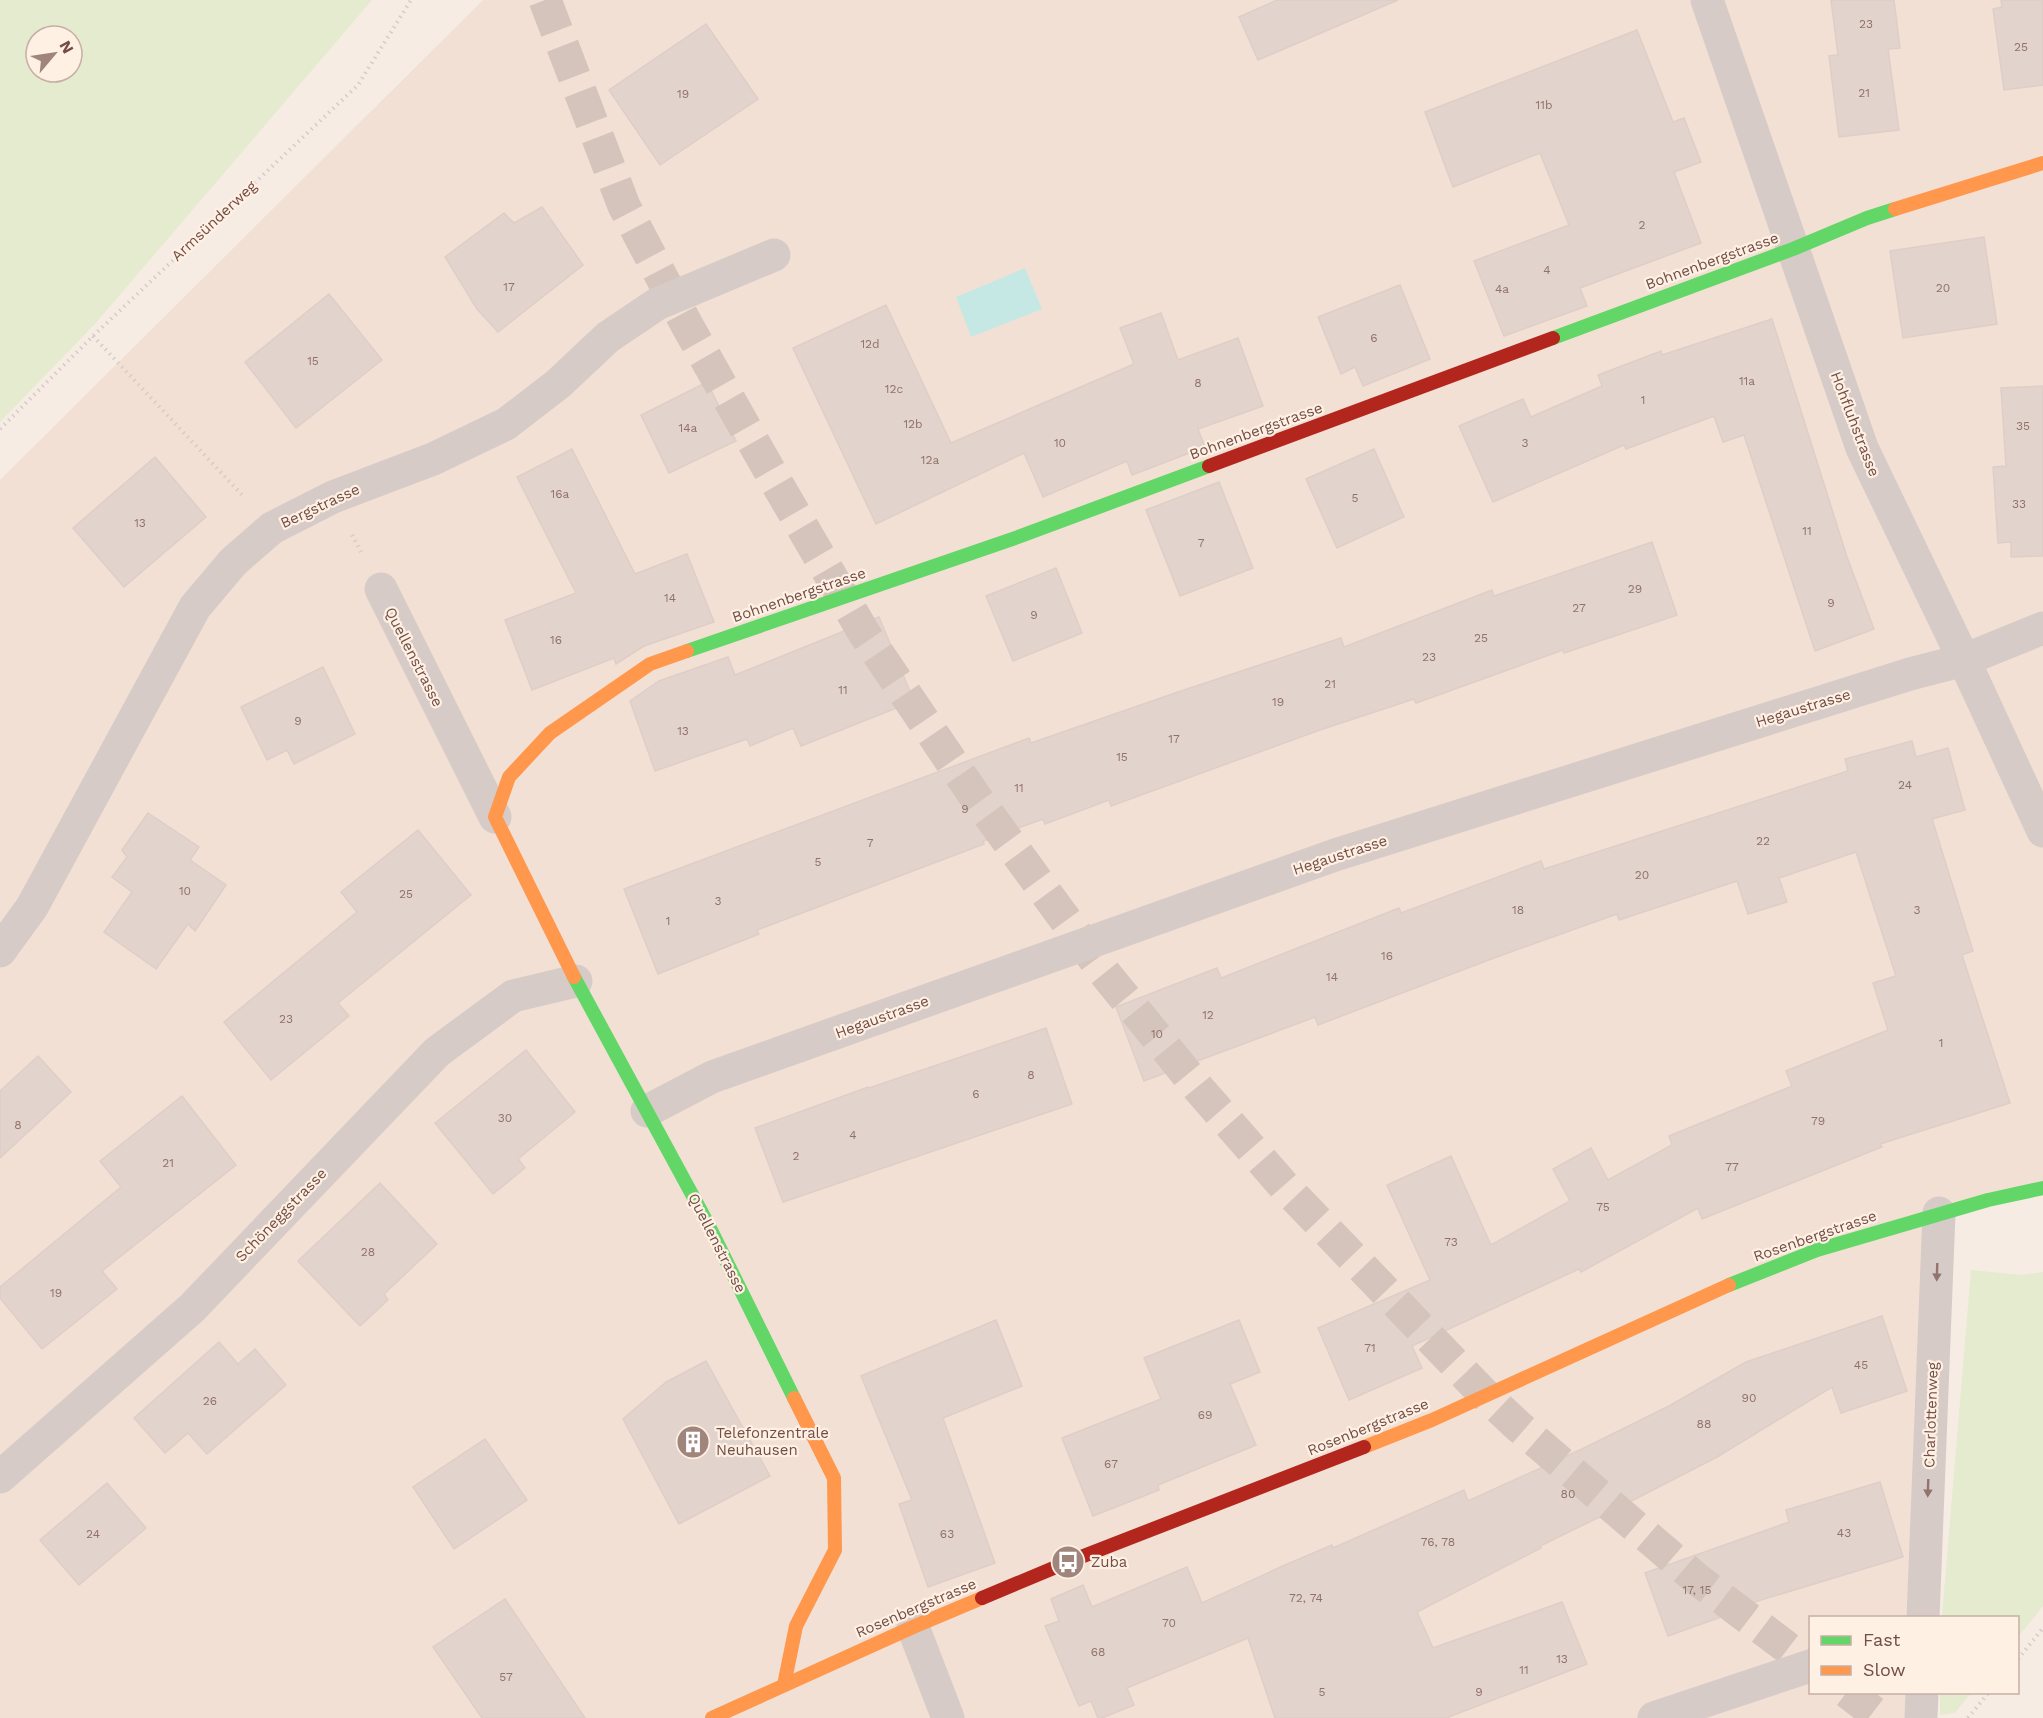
<svg xmlns="http://www.w3.org/2000/svg" width="2043" height="1718" font-family="'Work Sans',sans-serif">
	<style>
		.residential { fill: #f2e0d4 }
		.green { fill: #e4ebce; fill-rule: evenodd }
		.water { fill: #c6e8e5 }
		.building { fill: #e2d3cc; stroke: #decec7; stroke-width: 1.5 }
		.lines { fill: none; stroke-linecap: round; stroke-linejoin: round }
		.highway-tunnel { stroke: #d5c4bc; stroke-width: 33; stroke-dasharray: 33 16; stroke-linecap: butt }
		.path { stroke: #d7cbc8; stroke-width: 4; stroke-dasharray: 1.5 4.5; stroke-linecap: butt }
		.street { stroke: #d7cbc8; stroke-width: 33 }
		.fast { stroke: #63d668; stroke-width: 14 }
		.slow { stroke: #ff974d; stroke-width: 14 }
		.jam { stroke: #b3261e; stroke-width: 14 }
		.oneway { fill: #90746d }
		.labels { text-anchor: middle; stroke-width: 4.5; stroke-linejoin: round; paint-order: stroke }
		.number-label { font-size: 12px; fill: #90726a }
		.street-label { font-size: 15px; fill: #724e46; stroke: #fff0e4 }
		.poi-label { font-size: 15px; fill: #724e46; stroke: #fff0e4; text-anchor: start }
	</style>
	<rect width="100%" height="100%" fill="#f6ece4"/>
	<path class="residential" d="M483 0H2043V1188L1939 1214 1923 1617 1810 1618V1692L1922 1693 1921 1718H0V480Z"/>
	<g class="green">
		<path d="M0 0H372L95 324 0 422ZM36 36H72V72H36Z"/>
		<path d="M1971 1270 2021 1275 2043 1272V1606L2018 1637V1618L1942 1617Z"/>
		<path d="M1940 1693V1692L1971 1693 1955 1713 1940 1715Z"/>
	</g>
	<path class="water" d="M1025 268 1042 309 971 337 956 297Z"/>
	<g class="building">
		<path d="M1277 0H1398L1258 60 1239 17Z"/>
		<path d="M1831 0H1894L1900 48 1888 49 1899 130 1839 137 1829 56 1838 55Z"/>
		<path d="M2001 0H2043V85L2004 90 1993 9 2002 7Z"/>
		<path d="M706 24 758 99 660 165 609 90Z"/>
		<path d="M1637 30 1673 122 1684 118 1701 162 1674 172 1701 243 1580 288 1587 306 1504 336 1474 261 1569 225 1540 153 1453 187 1425 112Z"/>
		<path d="M542 207 583 265 498 332 477 309 445 257 504 213 514 223Z"/>
		<path d="M1984 237 1997 324 1903 338 1890 251Z"/>
		<path d="M1400 285 1430 359 1363 386 1355 367 1341 374 1318 317Z"/>
		<path d="M329 294 382 360 296 428 245 362Z"/>
		<path d="M886 305 951 443 1134 364 1120 328 1161 313 1178 360 1238 338 1263 406 1198 429 1205 447 1132 475 1127 461 1043 497 1024 453 876 524 793 348Z"/>
		<path d="M1772 319 1847 557 1874 629 1815 651 1744 435 1723 442 1714 416 1626 449 1624 445 1493 502 1459 426 1523 399 1531 417 1602 386 1598 375 1661 351 1662 355Z"/>
		<path d="M707 382 736 441 669 473 641 415Z"/>
		<path d="M2043 386V556L2011 557V542L1998 543 1993 467 2006 466 2001 388Z"/>
		<path d="M572 449 635 574 687 554 714 622 644 646 616 664 614 658 532 690 505 620 576 593 517 477Z"/>
		<path d="M1374 449 1404 517 1337 548 1306 479Z"/>
		<path d="M155 457 206 517 124 587 73 528Z"/>
		<path d="M1219 482 1253 568 1180 596 1146 510Z"/>
		<path d="M1652 542 1677 615 1564 653 1563 650 1416 703 1414 699 1320 730 1111 806 1109 800 1045 824 1043 819 983 841 984 844 757 930 759 934 658 974 624 889 1029 738 1031 743 1178 692 1341 638 1344 647 1492 590 1494 596Z"/>
		<path d="M1056 568 1082 633 1013 661 986 596Z"/>
		<path d="M879 617 914 701 801 746 793 728 750 746 747 739 655 771 630 701 659 681 728 657 735 675Z"/>
		<path d="M323 667 355 734 294 764 287 750 267 760 241 707Z"/>
		<path d="M1912 741 1916 757 1948 748 1965 810 1932 819 1973 951 1962 955 2010 1103 1880 1144 1882 1147 1702 1219 1698 1208 1581 1272 1579 1269 1412 1346 1422 1368 1349 1400 1318 1328 1430 1280 1387 1185 1451 1156 1491 1245 1570 1201 1553 1169 1591 1148 1608 1180 1672 1145 1669 1136 1792 1086 1786 1071 1888 1030 1873 983 1896 976 1856 852 1779 878 1787 902 1748 914 1737 881 1619 920 1617 914 1494 958 1318 1025 1315 1017 1144 1081 1116 1007 1217 968 1221 978 1399 908 1401 913 1541 861 1544 869 1848 771 1845 759Z"/>
		<path d="M148 813 199 847 190 860 226 885 195 931 188 924 156 969 104 932 132 892 112 877 127 857 122 850Z"/>
		<path d="M418 830 471 895 338 1003 349 1016 271 1080 224 1022 357 912 341 892Z"/>
		<path d="M1046 1028 1072 1104 783 1202 755 1128 868 1087 869 1088Z"/>
		<path d="M526 1050 575 1112 518 1159 525 1168 493 1194 435 1123Z"/>
		<path d="M38 1056 71 1092 0 1158V1091Z"/>
		<path d="M182 1096 236 1165 102 1271 117 1289 42 1349 0 1298V1287L121 1187 100 1161Z"/>
		<path d="M380 1183 437 1244 384 1294 388 1300 360 1326 298 1261Z"/>
		<path d="M1882 1316 1907 1391 1841 1413 1832 1387 1717 1457 1612 1511 1540 1546 1541 1548 1417 1612 1433 1648 1562 1602 1587 1664 1446 1718H1275L1248 1638 1127 1688 1134 1705 1102 1718H1098L1091 1701 1079 1706 1045 1626 1059 1621 1051 1599 1083 1585 1092 1607 1187 1567 1202 1603 1285 1565 1332 1545 1333 1548 1464 1490 1468 1501 1582 1449 1669 1406 1746 1362Z"/>
		<path d="M996 1320 1022 1386 943 1418 995 1563 928 1587 899 1504 912 1500 861 1376Z"/>
		<path d="M1239 1320 1260 1372 1230 1384 1256 1445 1158 1485 1159 1490 1093 1516 1062 1438 1161 1399 1144 1358Z"/>
		<path d="M219 1342 238 1364 255 1349 286 1385 207 1454 188 1433 165 1453 134 1418Z"/>
		<path d="M706 1361 770 1476 679 1524 623 1419 666 1382Z"/>
		<path d="M485 1439 527 1500 454 1549 413 1487Z"/>
		<path d="M1880 1482 1903 1557 1748 1604 1749 1607 1668 1636 1645 1573 1789 1522 1786 1510Z"/>
		<path d="M107 1483 146 1528 79 1585 40 1540Z"/>
		<path d="M505 1599 585 1718H482L433 1647Z"/>
	</g>
	<g class="lines">
		<g class="highway-tunnel">
			<path d="M545 0 624 206 688 327 772 475 864 633 972 792 1103 971 1199 1089 1284 1186 1482 1392 1517 1425 1698 1580 1810 1665"/>
			<path d="M1847 1692 1881 1718"/>
		</g>
		<g class="path">
			<path d="M93 336 244 497"/>
			<path d="M0 429 93 336 358 85 411 0"/>
			<path d="M352 535 361 552"/>
			<path d="M2018 1659 2043 1628"/>
			<path d="M1968 1718 1989 1692"/>
		</g>
		<g class="street">
			<path d="M1707 0 1862 448 1964 660 2043 831"/>
			<path d="M381 589 495 817"/>
			<path d="M0 951 32 907 195 607 233 562 272 528 333 497 433 459 506 424 558 384 608 337 657 304 774 255"/>
			<path d="M647 1111 712 1077 1335 855 1910 674 1964 660 2043 628"/>
			<path d="M0 1477 192 1308 437 1052 513 996 576 981"/>
			<path d="M1923 1618 1939 1213"/>
			<path d="M913 1627 948 1718"/>
			<path d="M1654 1718 1810 1666"/>
			<path d="M1921 1718 1922 1692"/>
		</g>
		<g class="fast">
			<path d="M1553 338 1793 249 1867 218 1895 209"/>
			<path d="M687 651 1018 537 1209 466"/>
			<path d="M574 977 707 1222 794 1398"/>
			<path d="M1729 1285 1817 1250 1988 1200 2043 1188"/>
		</g>
		<g class="slow">
			<path d="M1895 209 2043 163"/>
			<path d="M574 977 495 817 509 777 550 733 650 664 687 651"/>
			<path d="M1364 1447 1432 1420 1729 1285"/>
			<path d="M784 1685 796 1626 835 1550 834 1478 794 1398"/>
			<path d="M712 1718 913 1627 982 1598"/>
		</g>
		<g class="jam">
			<path d="M1209 466 1553 338"/>
			<path d="M982 1598 1068 1562 1364 1447"/>
		</g>
	</g>
	<defs><path id="oneway-solid" d="M-6-.8H1V-3.2L6.5 0L1 3.2V.8H-6Z" transform="scale(1.5)"/></defs>
	<g class="oneway">
		<use href="#oneway-solid" transform="translate(1937 1272) rotate(92)"/>
		<use href="#oneway-solid" transform="translate(1928 1488) rotate(92)"/>
	</g>
	<defs>
		<symbol id="building-disc" viewBox="-11 -11 22 22"><circle r="9.5" fill="#a0857d" stroke="#fff0e4"/><path d="M-4-6H4V6H1V3H-1V6H-4ZM-2.5-4.3h1.7v1.8h-1.7ZM.8-4.3h1.7v1.8H.8ZM-2.5-1h1.7V.8h-1.7ZM.8-1h1.7V.8H.8Z" fill="#fff"/></symbol>
		<symbol id="bus-disc" viewBox="-11 -11 22 22"><circle r="9.5" fill="#a0857d" stroke="#fff0e4"/><path d="M-5-6H5V4H4V6H2V4H-2V6H-4V4H-5ZM-3.5-4V0h7V-4ZM-3.5 1.2v1.5H-2V1.2ZM2 1.2v1.5H3.5V1.2Z" fill="#fff"/></symbol>
	</defs>
	<g fill-rule="evenodd">
		<use href="#building-disc" x="674" y="1423" width="38" height="38"/>
		<use href="#bus-disc" x="1049" y="1543" width="38" height="38"/>
	</g>
	<g class="labels">
		<g class="number-label">
			<text x="1866" y="28">23</text>
			<text x="2021" y="51">25</text>
			<text x="1864" y="97">21</text>
			<text x="683" y="98">19</text>
			<text x="1544" y="109">11b</text>
			<text x="1642" y="229">2</text>
			<text x="1547" y="274">4</text>
			<text x="509" y="291">17</text>
			<text x="1943" y="292">20</text>
			<text x="1502" y="293">4a</text>
			<text x="1374" y="342">6</text>
			<text x="870" y="348">12d</text>
			<text x="313" y="365">15</text>
			<text x="1747" y="385">11a</text>
			<text x="1198" y="387">8</text>
			<text x="894" y="393">12c</text>
			<text x="1643" y="404">1</text>
			<text x="913" y="428">12b</text>
			<text x="2023" y="430">35</text>
			<text x="688" y="432">14a</text>
			<text x="1060" y="447">10</text>
			<text x="1525" y="447">3</text>
			<text x="930" y="464">12a</text>
			<text x="560" y="498">16a</text>
			<text x="1355" y="502">5</text>
			<text x="2019" y="508">33</text>
			<text x="140" y="527">13</text>
			<text x="1807" y="535">11</text>
			<text x="1201" y="547">7</text>
			<text x="1635" y="593">29</text>
			<text x="670" y="602">14</text>
			<text x="1831" y="607">9</text>
			<text x="1579" y="612">27</text>
			<text x="1034" y="619">9</text>
			<text x="1481" y="642">25</text>
			<text x="556" y="644">16</text>
			<text x="1429" y="661">23</text>
			<text x="1330" y="688">21</text>
			<text x="843" y="694">11</text>
			<text x="1278" y="706">19</text>
			<text x="298" y="725">9</text>
			<text x="683" y="735">13</text>
			<text x="1174" y="743">17</text>
			<text x="1122" y="761">15</text>
			<text x="1905" y="789">24</text>
			<text x="1019" y="792">11</text>
			<text x="965" y="813">9</text>
			<text x="1763" y="845">22</text>
			<text x="870" y="847">7</text>
			<text x="818" y="866">5</text>
			<text x="1642" y="879">20</text>
			<text x="185" y="895">10</text>
			<text x="406" y="898">25</text>
			<text x="718" y="905">3</text>
			<text x="1518" y="914">18</text>
			<text x="1917" y="914">3</text>
			<text x="668" y="925">1</text>
			<text x="1387" y="960">16</text>
			<text x="1332" y="981">14</text>
			<text x="1208" y="1019">12</text>
			<text x="286" y="1023">23</text>
			<text x="1157" y="1038">10</text>
			<text x="1941" y="1047">1</text>
			<text x="1031" y="1079">8</text>
			<text x="976" y="1098">6</text>
			<text x="505" y="1122">30</text>
			<text x="1818" y="1125">79</text>
			<text x="18" y="1129">8</text>
			<text x="853" y="1139">4</text>
			<text x="796" y="1160">2</text>
			<text x="168" y="1167">21</text>
			<text x="1732" y="1171">77</text>
			<text x="1603" y="1211">75</text>
			<text x="1451" y="1246">73</text>
			<text x="368" y="1256">28</text>
			<text x="56" y="1297">19</text>
			<text x="1370" y="1352">71</text>
			<text x="1861" y="1369">45</text>
			<text x="1749" y="1402">90</text>
			<text x="210" y="1405">26</text>
			<text x="1205" y="1419">69</text>
			<text x="1704" y="1428">88</text>
			<text x="1111" y="1468">67</text>
			<text x="1568" y="1498">80</text>
			<text x="1844" y="1537">43</text>
			<text x="93" y="1538">24</text>
			<text x="947" y="1538">63</text>
			<text x="1438" y="1546">76, 78</text>
			<text x="1697" y="1594">17, 15</text>
			<text x="1306" y="1602">72, 74</text>
			<text x="1169" y="1627">70</text>
			<text x="1098" y="1656">68</text>
			<text x="1562" y="1663">13</text>
			<text x="1524" y="1674">11</text>
			<text x="506" y="1681">57</text>
			<text x="1322" y="1696">5</text>
			<text x="1479" y="1696">9</text>
		</g>
		<g class="street-label">
			<text transform="translate(214 221) rotate(-43)" y="5">Armsünderweg</text>
			<text transform="translate(1712 261) rotate(-20)" y="5">Bohnenbergstrasse</text>
			<text transform="translate(1855 424) rotate(69)" y="5">Hohfluhstrasse</text>
			<text transform="translate(1256 431) rotate(-20)" y="5">Bohnenbergstrasse</text>
			<text transform="translate(320 506) rotate(-25)" y="5">Bergstrasse</text>
			<text transform="translate(799 595) rotate(-19)" y="5">Bohnenbergstrasse</text>
			<text transform="translate(414 657) rotate(63)" y="5">Quellenstrasse</text>
			<text transform="translate(1803 708) rotate(-17)" y="5">Hegaustrasse</text>
			<text transform="translate(1340 855) rotate(-18)" y="5">Hegaustrasse</text>
			<text transform="translate(882 1017) rotate(-20)" y="5">Hegaustrasse</text>
			<text transform="translate(281 1215) rotate(-46)" y="5">Schöneggstrasse</text>
			<text transform="translate(1815 1236) rotate(-19)" y="5">Rosenbergstrasse</text>
			<text transform="translate(717 1243) rotate(63)" y="5">Quellenstrasse</text>
			<text transform="translate(1931 1415) rotate(-88)" y="5">Charlottenweg</text>
			<text transform="translate(1368 1427) rotate(-22)" y="5">Rosenbergstrasse</text>
			<text transform="translate(916 1608) rotate(-23)" y="5">Rosenbergstrasse</text>
		</g>
		<g class="poi-label">
			<text x="716" y="1438">Telefonzentrale<tspan x="716" dy="17">Neuhausen</tspan></text>
			<text x="1091" y="1567">Zuba</text>
		</g>
	</g>
	<rect x="1809" y="1616" width="210" height="78" fill="#fff0e4" stroke="#c7afa5" stroke-width="1.5"/>
	<rect x="1821" y="1636" width="30" height="9" fill="#63d668" stroke="#c7afa5" stroke-width="1.5"/>
	<text x="1863" y="1646" font-size="18" fill="#724e46">Fast</text>
	<rect x="1821" y="1666" width="30" height="9" fill="#ff974d" stroke="#c7afa5" stroke-width="1.5"/>
	<text x="1863" y="1676" font-size="18" fill="#724e46">Slow</text>
	<g transform="translate(54 54) rotate(61)"><circle r="28" fill="#fff0e4" stroke="#c7afa5" stroke-width="1.5"/>
	<path d="M0-4.5L10 22L0 15L-10 22Z" fill="#a0857d"/>
	<text y="-9" font-size="16" font-weight="bold" text-anchor="middle" fill="#724e46">N</text>
	</g>
</svg>
